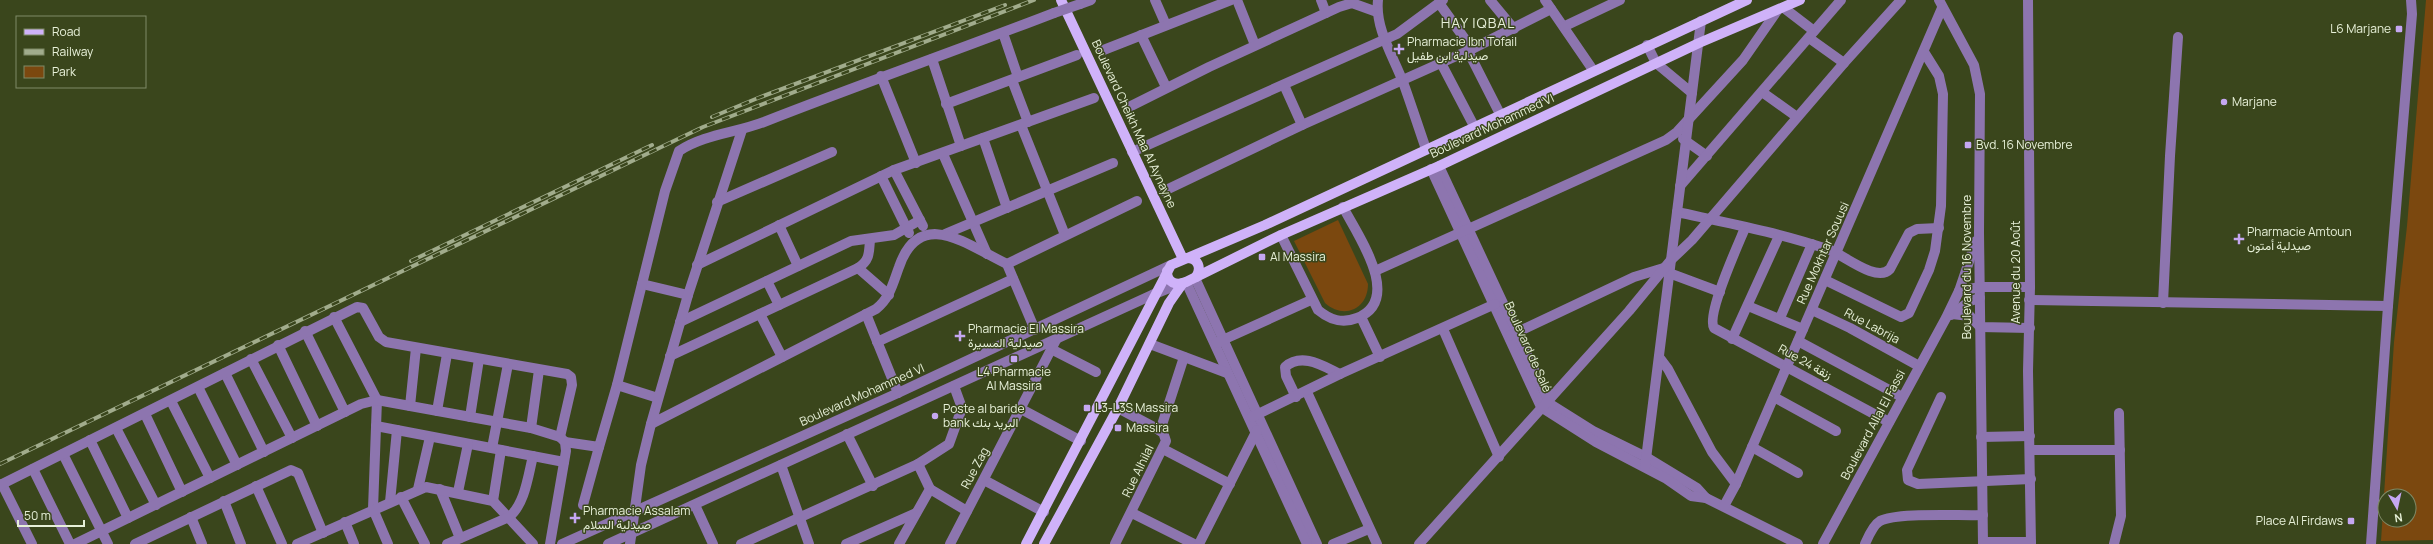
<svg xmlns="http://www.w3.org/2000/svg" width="2433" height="544" font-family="Manrope,Vazirmatn,sans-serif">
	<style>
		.green { fill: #7b480f; fill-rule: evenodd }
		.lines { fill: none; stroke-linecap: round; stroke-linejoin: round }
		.minor { stroke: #8d75af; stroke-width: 10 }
		.major { stroke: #cfb2f9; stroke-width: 10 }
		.rail-casing { stroke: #a1ac8c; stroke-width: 4 }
		.rail { stroke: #3a461c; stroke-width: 2.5; stroke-dasharray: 8; stroke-linecap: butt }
		.minor-bridge { stroke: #8d75af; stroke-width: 10 }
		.poi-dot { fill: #c5a7f1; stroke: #3a461c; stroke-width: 1.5 }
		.labels { text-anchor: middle; stroke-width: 3; stroke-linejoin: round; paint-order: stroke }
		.poi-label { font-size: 12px; fill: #e7f0d8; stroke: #3a461c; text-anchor: start }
		.street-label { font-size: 12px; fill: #e7f0d8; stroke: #3a461c }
		.quarter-label { font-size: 14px; letter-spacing: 1px; fill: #e7f0d8; stroke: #3a461c }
	</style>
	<rect width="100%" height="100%" fill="#3a461c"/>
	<g class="green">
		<path d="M2426 0H2433V540L2381 541 2394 342 2407 226ZM2385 496H2409V520H2385Z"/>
		<path d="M1338 220 1368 284C1368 309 1344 320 1325 303L1294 241Z"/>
	</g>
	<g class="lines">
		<g class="minor">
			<path d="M1155 0 1166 25"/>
			<path d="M1237 0 1255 45"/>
			<path d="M1321 0 1326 13"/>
			<path d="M1378 0C1375 28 1393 56 1403 82 1411 104 1418 126 1426 149"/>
			<path d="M1490 0 1514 29"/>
			<path d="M1545 0 1593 70"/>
			<path d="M1939 0 1974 65 1980 94 1979 232 1983 544"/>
			<path d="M2028 0 2030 287 2028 371 2031 544"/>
			<path d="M1439 3 1472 49"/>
			<path d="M1080 4 1091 0"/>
			<path d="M1784 8 1814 31"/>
			<path d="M1565 26 1620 0"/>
			<path d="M1003 33 1018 77"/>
			<path d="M1141 35 1166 87"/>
			<path d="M1809 38 1844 63"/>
			<path d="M1647 45 1656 63 1692 93"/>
			<path d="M1101 51 1231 0"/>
			<path d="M1468 51 1500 114"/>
			<path d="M932 59 961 146"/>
			<path d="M1441 63 1474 126"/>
			<path d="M881 76 916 163"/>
			<path d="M1012 80 1028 122"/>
			<path d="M1284 85 1302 125"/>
			<path d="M1762 92 1797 117"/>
			<path d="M946 104 1077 55"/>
			<path d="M1129 107 1209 67 1339 7 1352 3 1377 12"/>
			<path d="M1021 125 1065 235"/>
			<path d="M983 138 1007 208"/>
			<path d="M1683 139 1707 156"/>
			<path d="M1132 152 1397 34 1443 0"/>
			<path d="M943 154 987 254"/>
			<path d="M1439 166 1550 404 1593 431 1646 457 1697 488 1706 498"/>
			<path d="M1431 169 1541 407 1596 442 1665 478 1691 496 1706 498 1798 544"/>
			<path d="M894 170 923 226"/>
			<path d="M881 176 909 233"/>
			<path d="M1680 186 1841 0"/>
			<path d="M1164 191 1302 125 1472 49 1551 9"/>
			<path d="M717 202 832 152"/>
			<path d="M1677 212C1728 223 1781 233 1830 250 1845 256 1877 283 1890 269L1909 233 1917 229 1939 228"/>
			<path d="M779 225 798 266"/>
			<path d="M1745 228C1738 245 1706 315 1714 328L1889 422"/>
			<path d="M945 234 1113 163"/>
			<path d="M1281 235 1318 310C1330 320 1342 324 1357 318 1404 300 1357 234 1343 207"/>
			<path d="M1007 264 1137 201"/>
			<path d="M697 265 894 170 1094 98"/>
			<path d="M858 268 889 295"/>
			<path d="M1375 271 1666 140 1677 132 1743 60 1777 11"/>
			<path d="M1669 273 1720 292"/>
			<path d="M1195 278 1317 544"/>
			<path d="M1825 280 1901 317 1909 313 1929 270 1935 251 1941 206 1943 94 1939 76 1924 52"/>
			<path d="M767 281 779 305"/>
			<path d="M1186 282 1307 544"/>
			<path d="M642 284 688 295"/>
			<path d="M1959 291 1980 287H2030"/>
			<path d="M2029 300 2388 306"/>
			<path d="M2163 303 2170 156 2178 37"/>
			<path d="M1748 306 1803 329"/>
			<path d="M1812 310 1850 328 1919 366"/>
			<path d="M760 314 782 357"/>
			<path d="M866 314 898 393"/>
			<path d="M1952 314 1970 316 1980 327 2030 328"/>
			<path d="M1951 315 1970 301 1980 298"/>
			<path d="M334 317 377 400 373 509 388 544"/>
			<path d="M1361 317 1380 357"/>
			<path d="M1780 318 1812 244"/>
			<path d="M680 322 851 241 894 235 920 220"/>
			<path d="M1443 329 1499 457"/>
			<path d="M305 331 345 412"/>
			<path d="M1509 336 1634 277 1667 267"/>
			<path d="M1732 339 1779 236"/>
			<path d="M1798 341 1902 397"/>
			<path d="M877 342 1013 279"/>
			<path d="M1216 343 1311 300"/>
			<path d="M1150 344 1227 373"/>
			<path d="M278 345 317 426"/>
			<path d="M1051 349 1096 372"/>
			<path d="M670 356 858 268C870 260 869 253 870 239"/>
			<path d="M1659 357 1668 369 1712 452 1736 484"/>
			<path d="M251 359 292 438"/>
			<path d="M225 373 264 452"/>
			<path d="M617 385 658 398"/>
			<path d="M198 387 237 465"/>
			<path d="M1307 392 1377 544"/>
			<path d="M1296 397 1286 376 1285 367C1302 352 1323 366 1340 374"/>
			<path d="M1774 397 1836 431"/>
			<path d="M1941 397 1907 470 1908 480 1918 484 2031 479"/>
			<path d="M171 401 210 478"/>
			<path d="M410 406 416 348"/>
			<path d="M1021 409 1081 441"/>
			<path d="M437 411 447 354"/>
			<path d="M145 414 182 492"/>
			<path d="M470 417 479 359"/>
			<path d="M1252 417 1340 374 1495 304"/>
			<path d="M651 424 876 309C890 298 893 283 899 267 920 206 967 245 1007 264L1035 330"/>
			<path d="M376 426 564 462"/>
			<path d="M116 428 156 505"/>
			<path d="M531 428 539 370"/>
			<path d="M1160 431 1184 357"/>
			<path d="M847 434 873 486"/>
			<path d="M1981 437 2030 436"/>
			<path d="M90 440 128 518"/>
			<path d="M565 442 599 447 617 385 665 191 679 151C705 134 736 133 764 122 861 84 958 50 1054 13"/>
			<path d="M1752 447 1798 473"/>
			<path d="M492 448 508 364"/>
			<path d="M1163 449 1230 484"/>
			<path d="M2030 450H2120"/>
			<path d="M63 454 108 544"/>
			<path d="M918 464 949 444 962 408 954 386"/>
			<path d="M781 465 809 544"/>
			<path d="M1645 467 1701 21"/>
			<path d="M33 469 70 544"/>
			<path d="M984 480 1044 512"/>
			<path d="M2 484 32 544"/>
			<path d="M0 485 357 307 363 308 379 337 386 342 567 374 571 377 572 385 560 437"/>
			<path d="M256 486 282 544"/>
			<path d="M418 489 430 437"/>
			<path d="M440 489 460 538"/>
			<path d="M930 489 967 511"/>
			<path d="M458 492 468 444"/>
			<path d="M401 497 425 544"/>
			<path d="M224 501 241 544"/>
			<path d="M493 501 501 450"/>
			<path d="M390 502 397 430"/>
			<path d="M583 505 599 447"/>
			<path d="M695 505 713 544"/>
			<path d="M1724 506 1736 484 1942 8"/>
			<path d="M1132 513 1194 544"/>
			<path d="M191 517 202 544"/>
			<path d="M345 522 354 544"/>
			<path d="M1983 542H2031"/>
			<path d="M75 544 361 404 377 400 531 428 560 437 565 442 566 451 550 544"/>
			<path d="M135 544 291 470 298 473 323 533"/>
			<path d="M297 544 426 487 493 501 533 544"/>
			<path d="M447 544 509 517C525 504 528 476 533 456"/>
			<path d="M562 544 898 393 1171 265"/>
			<path d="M608 544 1152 295 1179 284"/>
			<path d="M630 544 641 465 651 424 688 295 742 130"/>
			<path d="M741 544 918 464 930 489 899 544"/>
			<path d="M846 544 916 513"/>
			<path d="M950 544 1056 340"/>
			<path d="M1115 544 1166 441 1163 432 1118 408"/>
			<path d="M1199 544 1257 430"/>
			<path d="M1333 544 1369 529"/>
			<path d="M1419 544 1629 311 1671 260 1692 240 1844 63 1901 0"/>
			<path d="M1823 544 1946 318 1959 291 1976 241"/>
			<path d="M1865 544C1868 537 1873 525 1880 521 1897 512 1961 516 1983 515"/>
			<path d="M2114 544 2121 516 2119 413"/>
			<path d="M2371 544 2388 306 2412 14 2411 0"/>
		</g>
		<g class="major">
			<path d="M1061 0 1183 259"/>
			<path d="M1187 258C1198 258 1202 268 1196 277"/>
			<path d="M1167 271C1167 283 1176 286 1186 282L1281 235 1439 166 1699 43 1800 0"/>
			<path d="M1026 544 1171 265 1265 225 1747 0"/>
			<path d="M1044 544 1118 408 1169 303 1183 283"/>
		</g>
		<defs>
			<g id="rail">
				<path d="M712 117 758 98 1005 5"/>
				<path d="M411 261 652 145"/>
				<path d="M0 464 703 127 1034 0"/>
			</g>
		</defs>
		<use href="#rail" class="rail-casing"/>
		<use href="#rail" class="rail"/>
		<path class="minor-bridge" d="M1054 13 1080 4"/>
	</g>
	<g class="poi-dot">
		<rect x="2395" y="25" width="8" height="8" rx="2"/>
		<path d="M1397 43h4v4h4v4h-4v4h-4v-4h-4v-4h4z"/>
		<circle cx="2224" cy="102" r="4"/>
		<rect x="1964" y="141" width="8" height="8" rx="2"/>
		<path d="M2237 233h4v4h4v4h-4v4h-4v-4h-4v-4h4z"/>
		<rect x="1258" y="253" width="8" height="8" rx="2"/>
		<path d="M958 330h4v4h4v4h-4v4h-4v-4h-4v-4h4z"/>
		<rect x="1010" y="355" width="8" height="8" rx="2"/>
		<rect x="1083" y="404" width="8" height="8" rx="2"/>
		<circle cx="935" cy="416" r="4"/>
		<rect x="1114" y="424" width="8" height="8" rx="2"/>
		<path d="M573 512h4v4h4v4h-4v4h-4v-4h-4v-4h4z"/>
		<rect x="2347" y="517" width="8" height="8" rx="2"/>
	</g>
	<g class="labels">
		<g class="poi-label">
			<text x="2391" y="33" text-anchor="end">L6 Marjane</text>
			<text x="1407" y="46">Pharmacie Ibn Tofail<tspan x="1407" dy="14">صيدلية ابن طفيل</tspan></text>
			<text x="2232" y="106">Marjane</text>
			<text x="1976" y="149">Bvd. 16 Novembre</text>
			<text x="2247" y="236">Pharmacie Amtoun<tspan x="2247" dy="14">صيدلية أمتون</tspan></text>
			<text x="1270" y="261">Al Massira</text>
			<text x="968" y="333">Pharmacie El Massira<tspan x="968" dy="14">صيدلية المسيرة</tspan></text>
			<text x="1014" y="376" text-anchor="middle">L4 Pharmacie<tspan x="1014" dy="14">Al Massira</tspan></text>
			<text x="1095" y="412">L3-L3S Massira</text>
			<text x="943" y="413">Poste al baride<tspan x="943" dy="14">bank البريد بنك</tspan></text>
			<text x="1126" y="432">Massira</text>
			<text x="583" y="515">Pharmacie Assalam<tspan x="583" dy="14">صيدلية السلام</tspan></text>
			<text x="2343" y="525" text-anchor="end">Place Al Firdaws</text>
		</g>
		<g class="street-label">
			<text transform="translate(1134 124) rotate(65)" y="4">Boulevard Cheikh Maa Al Aynayne</text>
			<text transform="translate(1492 126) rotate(-25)" y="4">Boulevard Mohammed VI</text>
			<text transform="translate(1823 253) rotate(-66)" y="4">Rue Mokhtar Souusi</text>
			<text transform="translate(1967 267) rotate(-90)" y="4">Boulevard du 16 Novembre</text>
			<text transform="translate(2016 272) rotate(-90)" y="4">Avenue du 20 Août</text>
			<text transform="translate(1872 326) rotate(28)" y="4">Rue Labrija</text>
			<text transform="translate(1528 347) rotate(66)" y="4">Boulevard de Salé</text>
			<text transform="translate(1805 362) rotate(29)" y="4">Rue 24 زنقة</text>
			<text transform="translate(862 395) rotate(-24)" y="4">Boulevard Mohammed VI</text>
			<text transform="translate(1873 425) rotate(-62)" y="4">Boulevard Allal El Fassi</text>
			<text transform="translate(975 468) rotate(-62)" y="4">Rue Zag</text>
			<text transform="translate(1138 471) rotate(-64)" y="4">Rue Alhilal</text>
		</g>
		<g class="quarter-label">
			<text x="1478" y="28">HAY IQBAL</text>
		</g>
	</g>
	<rect x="16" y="16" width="130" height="72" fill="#3a461c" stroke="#7f8a67"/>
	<rect x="24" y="29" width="20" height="6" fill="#cfb2f9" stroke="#7f8a67"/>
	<text x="52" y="36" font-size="12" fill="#e7f0d8">Road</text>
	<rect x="24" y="49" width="20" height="6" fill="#a1ac8c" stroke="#7f8a67"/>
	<text x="52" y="56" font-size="12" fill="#e7f0d8">Railway</text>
	<rect x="24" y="66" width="20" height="12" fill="#7b480f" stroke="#7f8a67"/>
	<text x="52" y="76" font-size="12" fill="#e7f0d8">Park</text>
	<g transform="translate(2397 508) rotate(171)"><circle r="19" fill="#3a461c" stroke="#7f8a67"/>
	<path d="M0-3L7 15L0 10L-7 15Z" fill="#c5a7f1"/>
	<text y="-6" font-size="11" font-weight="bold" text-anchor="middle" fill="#e7f0d8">N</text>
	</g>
	<path d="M18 520v6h66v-6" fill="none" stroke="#e7f0d8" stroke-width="2"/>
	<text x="24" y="520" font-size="12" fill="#e7f0d8" stroke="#3a461c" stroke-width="3" paint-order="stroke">50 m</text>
</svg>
